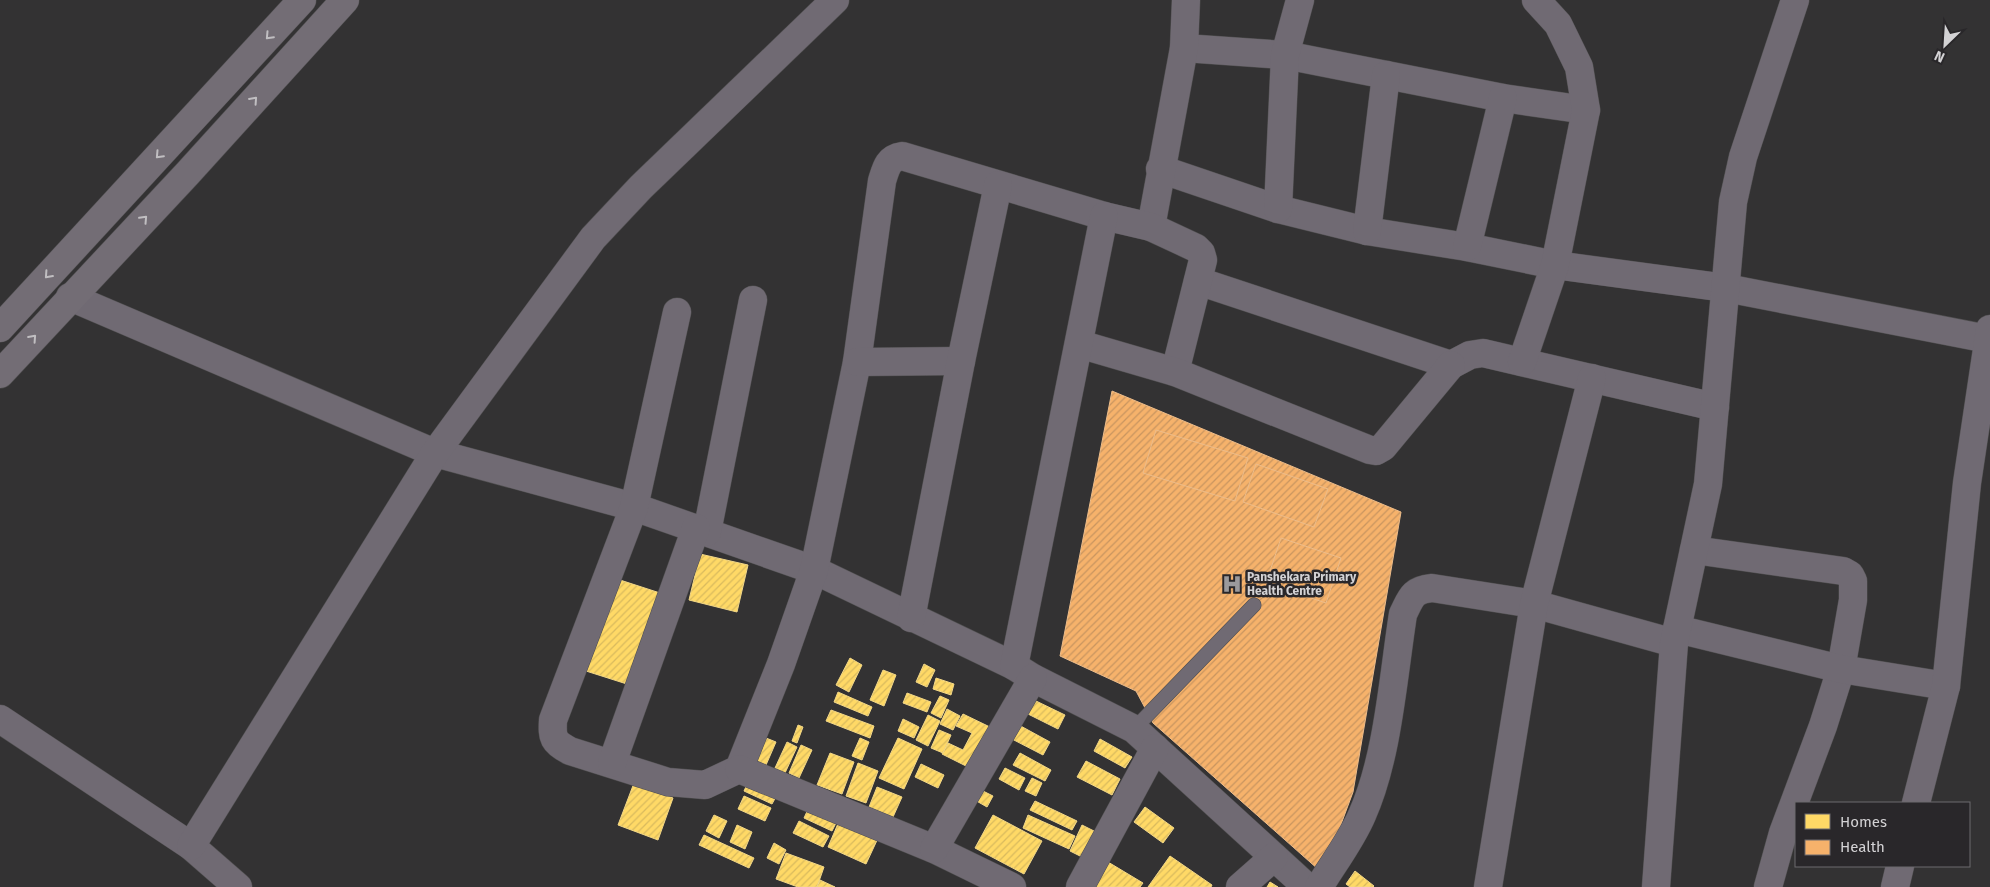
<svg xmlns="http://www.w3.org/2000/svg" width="1990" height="887" font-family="'Fira Sans',sans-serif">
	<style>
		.homes { fill: url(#homes-hatch); stroke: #f2d787 }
		.health { fill: url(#health-hatch); stroke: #ecbc8a }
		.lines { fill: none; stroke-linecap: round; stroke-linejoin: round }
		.lane-casing { stroke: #504f50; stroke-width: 15 }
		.street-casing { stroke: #504f50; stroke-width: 29 }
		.secondary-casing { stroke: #504f50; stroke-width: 29 }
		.lane { stroke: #706a73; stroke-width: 14 }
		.street { stroke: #706a73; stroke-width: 28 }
		.secondary { stroke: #736d75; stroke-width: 28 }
		.oneway { stroke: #c0bec1 }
		.labels { text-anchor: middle; stroke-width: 5; stroke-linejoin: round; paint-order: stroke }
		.poi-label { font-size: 12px; font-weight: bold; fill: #d3d2d4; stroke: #29272a; text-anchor: start }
	</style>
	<defs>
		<pattern id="homes-hatch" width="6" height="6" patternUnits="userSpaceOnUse" patternTransform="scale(1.25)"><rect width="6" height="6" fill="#ffd966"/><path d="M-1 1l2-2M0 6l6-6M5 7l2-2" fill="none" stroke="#d9ba5e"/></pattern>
		<pattern id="health-hatch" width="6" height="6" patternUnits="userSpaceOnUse" patternTransform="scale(1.25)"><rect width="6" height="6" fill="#f6b26b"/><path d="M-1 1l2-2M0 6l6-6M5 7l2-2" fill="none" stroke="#c89560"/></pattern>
	</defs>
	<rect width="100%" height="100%" fill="#333233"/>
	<g class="homes">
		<path d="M700 554 748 565 737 612 689 600Z"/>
		<path d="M617 579 660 593 630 685 586 671Z"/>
		<path d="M850 658 862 665 849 692 836 685Z"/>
		<path d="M924 664 935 670 927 687 916 682Z"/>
		<path d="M883 670 896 675 884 706 870 700Z"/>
		<path d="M936 678 954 684 951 695 933 689Z"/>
		<path d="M838 692 872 707 868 716 834 702Z"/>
		<path d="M907 693 931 702 927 712 903 703Z"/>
		<path d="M940 696 949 700 941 718 931 713Z"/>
		<path d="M1034 700 1065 715 1058 729 1028 714Z"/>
		<path d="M947 709 960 716 953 730 940 724Z"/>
		<path d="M831 710 874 726 870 738 826 721Z"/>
		<path d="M963 714 992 728 972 769 942 754 948 743 963 750 972 733 956 726Z"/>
		<path d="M928 715 940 721 928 746 916 740Z"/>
		<path d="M903 719 919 727 914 738 898 731Z"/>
		<path d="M1017 724 1050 742 1043 755 1010 738Z"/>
		<path d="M798 725 803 727 797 743 792 741Z"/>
		<path d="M939 730 951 735 943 753 931 748Z"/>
		<path d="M766 738 776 742 766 765 756 760Z"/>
		<path d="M860 738 869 742 862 760 852 756Z"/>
		<path d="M898 738 922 749 904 789 879 778Z"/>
		<path d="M1100 739 1132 757 1125 768 1094 751Z"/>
		<path d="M787 742 797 747 785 773 775 768Z"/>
		<path d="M801 745 812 750 799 778 789 773Z"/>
		<path d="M830 753 854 762 842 794 817 785Z"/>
		<path d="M1020 753 1051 770 1045 781 1013 765Z"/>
		<path d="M1086 761 1120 779 1112 795 1077 777Z"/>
		<path d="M858 763 878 771 866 803 846 796Z"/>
		<path d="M921 764 944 775 938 788 915 777Z"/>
		<path d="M1005 768 1025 778 1019 790 999 779Z"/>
		<path d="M1032 778 1042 783 1036 796 1025 791Z"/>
		<path d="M749 780 778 793 772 804 744 791Z"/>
		<path d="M634 783 673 798 658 840 618 825Z"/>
		<path d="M877 787 902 797 893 817 869 807Z"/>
		<path d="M979 789 993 796 987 807 973 799Z"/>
		<path d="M744 796 771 808 765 821 738 809Z"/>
		<path d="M1035 801 1077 821 1072 830 1030 810Z"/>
		<path d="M810 805 838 819 832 831 804 818Z"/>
		<path d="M1145 807 1174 828 1163 843 1134 822Z"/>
		<path d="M714 815 727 821 719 838 706 831Z"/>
		<path d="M993 815 1042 841 1024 874 975 848Z"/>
		<path d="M1028 815 1075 836 1069 849 1023 828Z"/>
		<path d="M840 819 879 836 866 864 828 847Z"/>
		<path d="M799 821 829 836 823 847 793 833Z"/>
		<path d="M737 825 752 832 745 849 730 842Z"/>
		<path d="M1082 825 1094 831 1082 857 1070 851Z"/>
		<path d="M1301 831 1325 848 1317 859 1293 842Z"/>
		<path d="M704 835 754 858 749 868 699 845Z"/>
		<path d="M774 843 786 850 779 864 767 858Z"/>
		<path d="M786 853 824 867 817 887H798L776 879Z"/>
		<path d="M1170 856 1212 885 1211 887H1148Z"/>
		<path d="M1108 862 1143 883 1140 887H1093Z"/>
		<path d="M1355 871 1374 886 1373 887H1350L1346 884Z"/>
		<path d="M820 880 835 887H817Z"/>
		<path d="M1270 882 1278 887H1267Z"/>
	</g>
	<g class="health">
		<path d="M1112 391 1401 512 1353 792 1333 846 1319 870 1153 723 1136 691 1060 656Z"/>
		<path d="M1156 430 1248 458 1235 501 1143 473Z"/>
		<path d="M1256 464 1328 489 1314 527 1243 502Z"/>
		<path d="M1281 538 1341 558 1326 603 1266 583Z"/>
	</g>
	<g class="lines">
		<defs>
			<path id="lane" d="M1134 729 1254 605"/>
			<g id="street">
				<path d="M1184 48 1285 55 1503 98 1586 110"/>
				<path d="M1160 169 1278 209 1367 231 1467 247 1555 265 1726 288 1988 339"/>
				<path d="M1278 209 1285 55 1300 0"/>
				<path d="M1151 227 1184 48 1186 0"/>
				<path d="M1367 231 1386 75"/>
				<path d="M1467 247 1503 98"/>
				<path d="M1198 281 1451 365 1470 355 1483 353 1715 407"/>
				<path d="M70 297 435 453 634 507 814 570 1014 666 1033 678 1134 729 1307 887"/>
				<path d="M677 312 634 507 553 720C552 738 553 742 570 751L668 782 705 785 739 769 781 664 814 570 857 362 882 181C886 168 888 158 902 156L1104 216 1151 227 1196 248 1201 253 1203 260 1175 372"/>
				<path d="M1079 344 1175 372 1370 450 1376 451 1383 447 1451 365"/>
				<path d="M857 362 961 361"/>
				<path d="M1522 362 1555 265 1586 110 1579 67 1558 24 1536 0"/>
				<path d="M707 532 753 300"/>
				<path d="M1694 550 1843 571 1850 575 1853 581V600L1841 669 1823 726 1783 833 1768 887"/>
				<path d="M911 618 961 361 998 185"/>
				<path d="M1677 629 1841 669 1946 686"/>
				<path d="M1014 666 1104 216"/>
				<path d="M0 719 191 846 238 887"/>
				<path d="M612 763 696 528"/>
				<path d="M739 769 934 849 1012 887"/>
				<path d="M1916 803 1946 686 1967 483 1990 329"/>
				<path d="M191 846 435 453 593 238 641 187 835 0"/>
				<path d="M934 849 1033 678"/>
				<path d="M1080 887 1155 748"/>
				<path d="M1240 887 1274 857"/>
				<path d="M1319 887C1333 864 1352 839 1362 815 1388 757 1393 678 1403 614 1411 598 1412 590 1432 588L1534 604 1674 643"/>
				<path d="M1488 887 1534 604 1592 378"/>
				<path d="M1656 887 1674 643 1708 484 1733 202 1743 157 1795 0"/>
				<path d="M1895 887 1900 866"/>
			</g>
			<g id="secondary">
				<path d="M0 328 302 0"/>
				<path d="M0 374 187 174 345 0"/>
			</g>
		</defs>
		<use href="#lane" class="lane-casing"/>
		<use href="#street" class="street-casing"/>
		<use href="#secondary" class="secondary-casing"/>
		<use href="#lane" class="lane"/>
		<use href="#street" class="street"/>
		<use href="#secondary" class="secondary"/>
	</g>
	<defs><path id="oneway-chevron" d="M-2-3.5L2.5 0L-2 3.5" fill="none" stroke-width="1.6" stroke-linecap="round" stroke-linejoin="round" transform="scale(1.25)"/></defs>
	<g class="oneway">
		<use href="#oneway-chevron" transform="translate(269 36) rotate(133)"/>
		<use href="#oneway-chevron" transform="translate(254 100) rotate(-48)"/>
		<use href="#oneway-chevron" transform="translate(159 155) rotate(133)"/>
		<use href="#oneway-chevron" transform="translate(144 219) rotate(-47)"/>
		<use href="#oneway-chevron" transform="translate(48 275) rotate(132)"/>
		<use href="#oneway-chevron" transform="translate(33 338) rotate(-48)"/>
	</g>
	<defs>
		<symbol id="hospital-bare" viewBox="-9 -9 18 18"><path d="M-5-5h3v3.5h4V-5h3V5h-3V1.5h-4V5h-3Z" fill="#9b9a9c" stroke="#29272a" stroke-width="2.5" paint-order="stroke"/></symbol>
	</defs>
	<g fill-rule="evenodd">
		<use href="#hospital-bare" x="1218" y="570" width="28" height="28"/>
	</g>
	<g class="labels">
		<g class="poi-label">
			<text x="1247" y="581">Panshekara Primary<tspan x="1247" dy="14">Health Centre</tspan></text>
		</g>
	</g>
	<rect x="1795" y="802" width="175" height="65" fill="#29272a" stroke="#6d6b6e"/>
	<rect x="1805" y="814" width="25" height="15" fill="#ffd966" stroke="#6d6b6e"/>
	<text x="1840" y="827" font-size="15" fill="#d3d2d4">Homes</text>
	<rect x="1805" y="840" width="25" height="15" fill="#f6b26b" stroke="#6d6b6e"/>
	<text x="1840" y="852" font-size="15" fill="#d3d2d4">Health</text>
	<g transform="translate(1945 45) rotate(205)" stroke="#29272a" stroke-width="4" paint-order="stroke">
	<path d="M0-4L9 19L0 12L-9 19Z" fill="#d3d2d4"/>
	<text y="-8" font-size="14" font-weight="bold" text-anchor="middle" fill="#d3d2d4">N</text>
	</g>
</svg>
